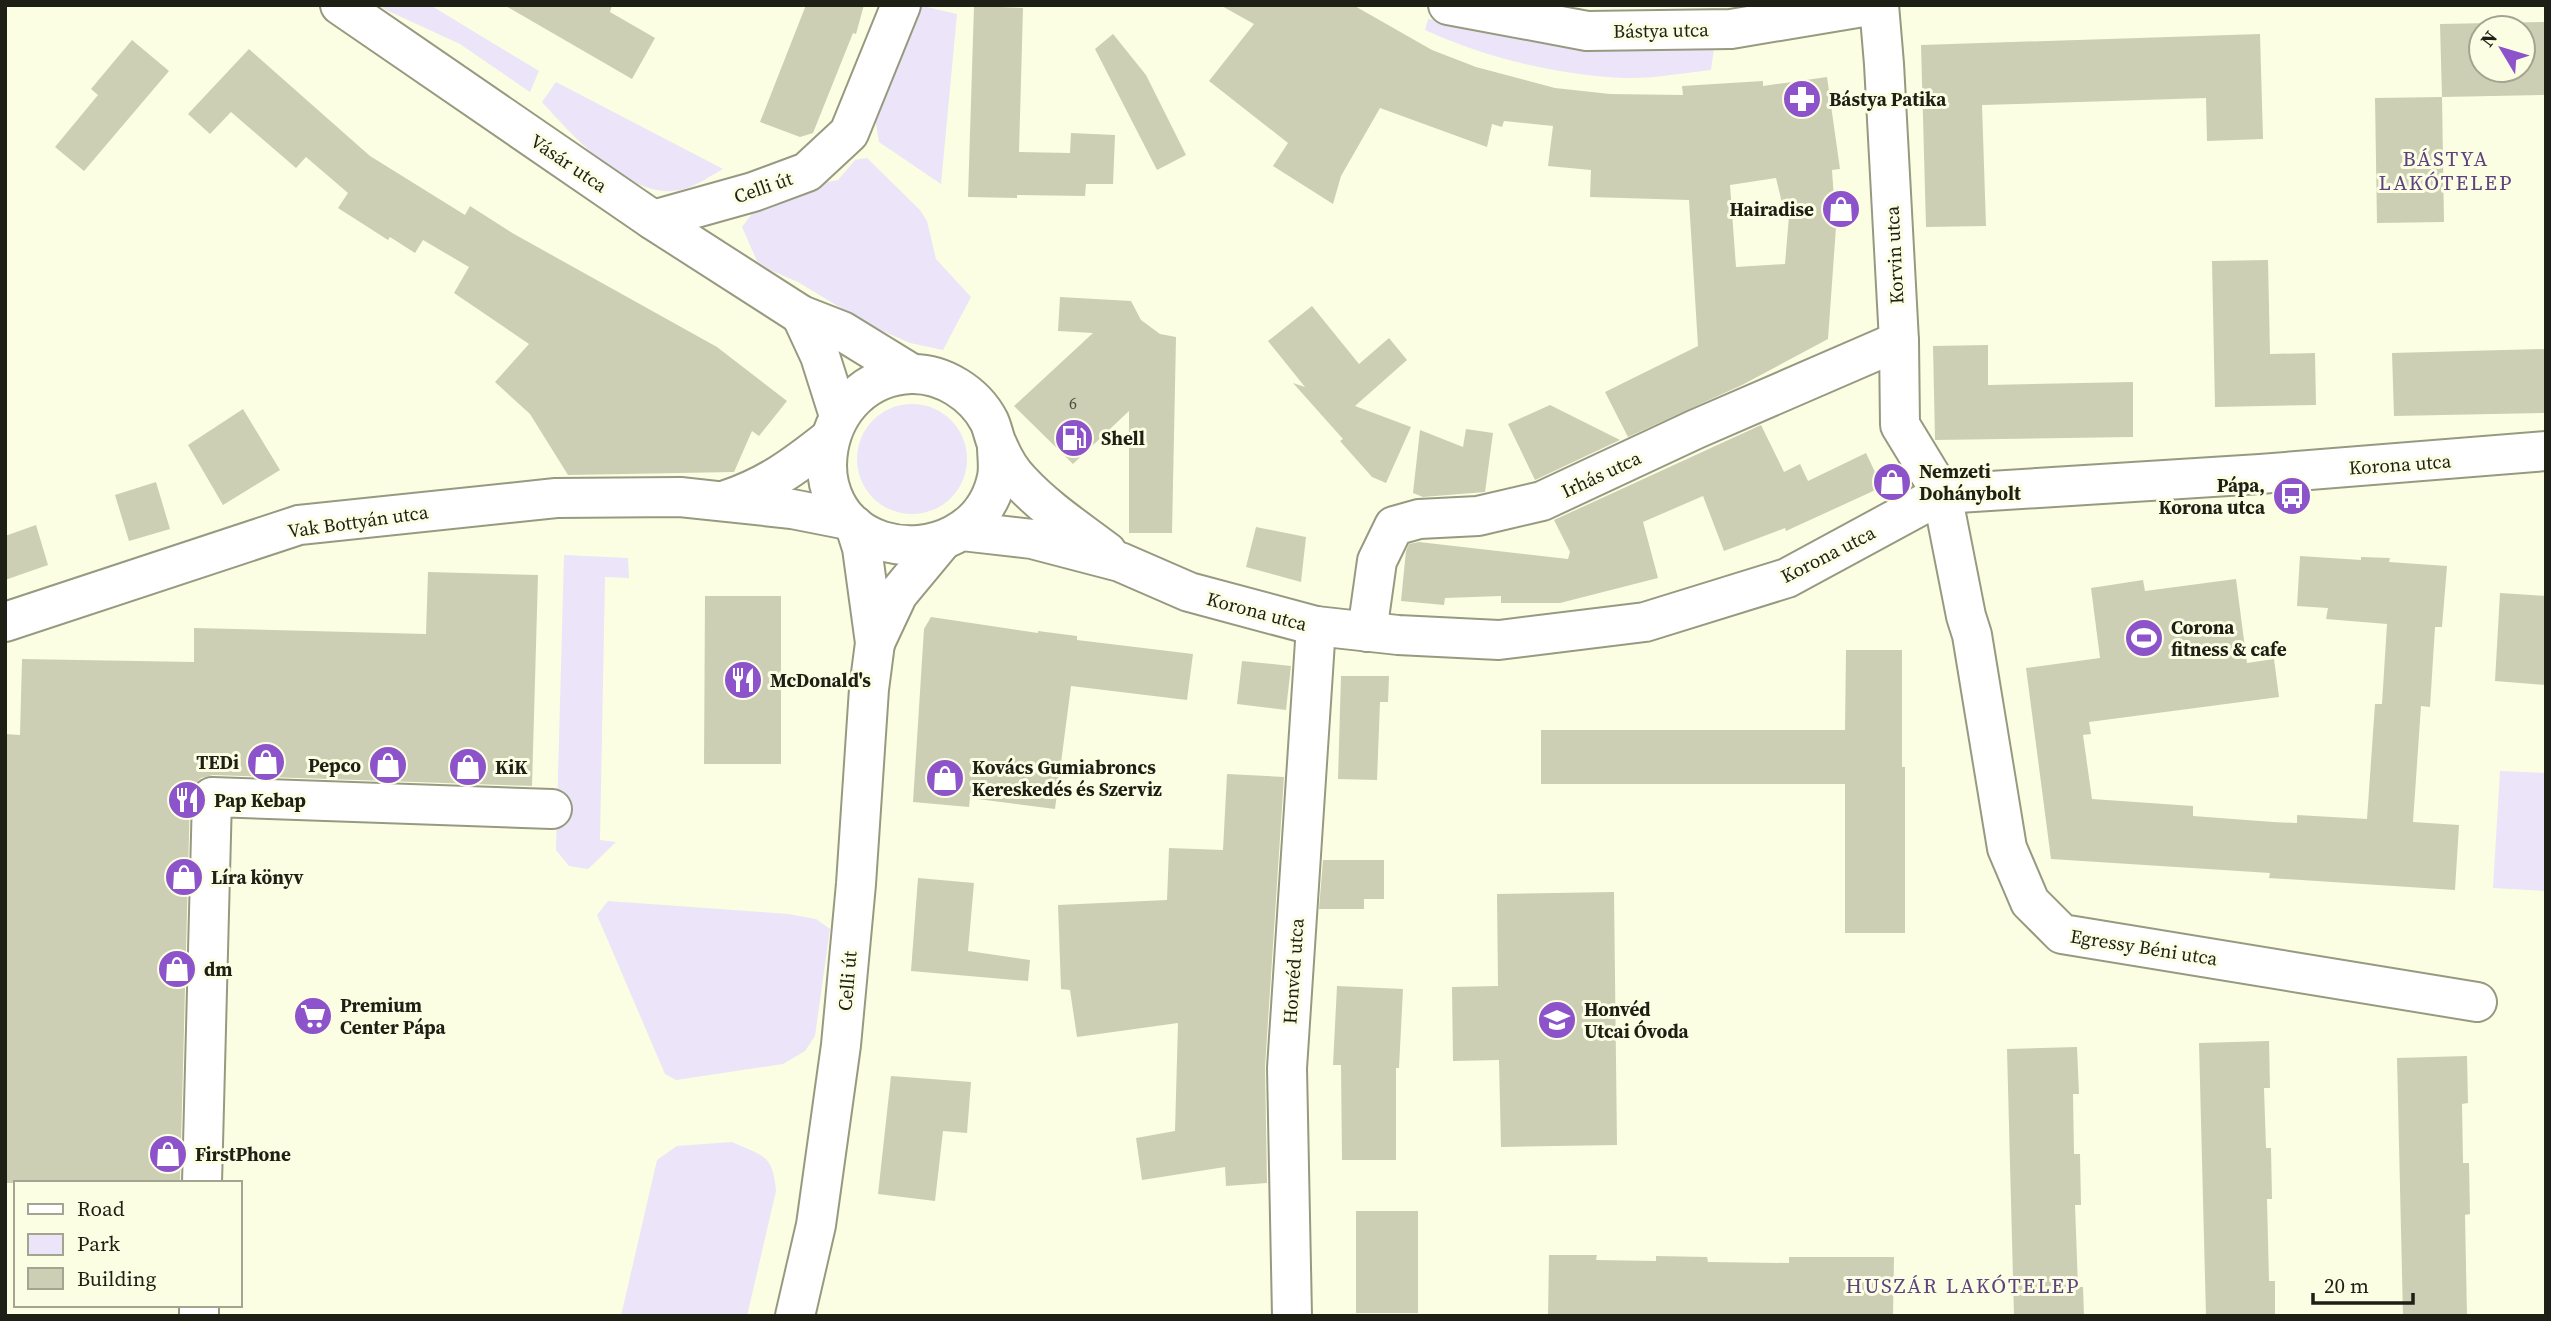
<svg xmlns="http://www.w3.org/2000/svg" width="2551" height="1321" font-family="'Source Serif 4',serif">
	<style>
		.green { fill: #ece4f8 }
		.building { fill: #cdcfb4; fill-rule: evenodd }
		.lines { fill: none; stroke-linecap: round; stroke-linejoin: round }
		.minor-casing { stroke: #979a80; stroke-width: 42 }
		.minor { stroke: #fff; stroke-width: 38 }
		.labels { text-anchor: middle; stroke-width: 6; stroke-linejoin: round; paint-order: stroke }
		.number-label { font-size: 16px; fill: #4a4b3d }
		.street-label { font-size: 19px; fill: #1e1f15; stroke: #fbfee2 }
		.poi-label { font-size: 19px; font-weight: bold; fill: #1e1f15; stroke: #fbfee2; text-anchor: start }
		.neighbourhood-label { font-size: 21px; letter-spacing: 2px; fill: #5d427e; stroke: #fbfee2 }
	</style>
	<rect width="100%" height="100%" fill="#fbfee2"/>
	<g class="green">
		<path d="M381 5H430L539 71 530 92 460 44 384 9Z"/>
		<path d="M918 5 957 14 941 184 879 142 875 118Z"/>
		<path d="M1428 19 1510 29 1714 48 1711 70C1683 73 1652 79 1624 78 1557 75 1486 58 1425 30Z"/>
		<path d="M556 82 723 169C711 176 697 185 684 189 633 204 573 136 542 102Z"/>
		<path d="M867 158 920 210 927 221 936 259 971 297 943 350 910 343 869 325 798 282 770 270 757 261 742 227 760 203 812 185 838 180 855 160Z"/>
		<circle cx="912" cy="459" r="55"/>
		<path d="M564 555 628 558 629 578 605 577 600 840 616 842 588 869 569 866 556 850Z"/>
		<path d="M2500 771 2546 773V891L2493 888Z"/>
		<path d="M608 901 788 914 816 919 830 929 815 1036 805 1051 783 1064 676 1080 665 1074 597 915Z"/>
		<path d="M732 1142C763 1156 773 1154 776 1191L747 1316H621L657 1160 677 1146Z"/>
	</g>
	<g class="building">
		<path d="M504 5H612L610 12 655 38 632 79Z"/>
		<path d="M806 5H864L856 34 853 33 813 133 800 137 760 122Z"/>
		<path d="M1220 5H1353L1432 50 1476 67 1555 88 1610 94 1683 95 1682 86 1763 81V86L1827 77 1840 169 1832 170 1836 227 1828 339 1742 385 1628 437 1605 392 1698 346 1689 200 1590 197 1591 170 1548 166 1553 126 1504 121 1502 127 1492 124 1487 147 1380 108 1341 176 1333 204 1273 166 1288 143 1209 81 1254 24ZM1776 178 1782 203 1790 204 1785 264 1736 267 1730 185Z"/>
		<path d="M974 6 1023 8 1019 152 1070 153 1071 133 1115 135 1113 184H1086L1085 196 1017 195V198L968 197Z"/>
		<path d="M2546 22V95L2442 97 2440 24ZM2481 28H2523V70H2481Z"/>
		<path d="M1113 34 1146 75 1186 155 1157 170 1095 49Z"/>
		<path d="M2260 34 2263 139 2207 141 2206 98 1982 105 1986 226 1926 227 1921 45Z"/>
		<path d="M132 40 169 71 84 171 55 147 98 95 91 89Z"/>
		<path d="M249 49 370 156 465 215 470 206 514 234 717 347 787 401 759 436 752 431 734 472 568 475 530 414 495 382 529 344 454 293 469 267 423 240 415 253 390 237 388 240 338 208 348 193 306 157 296 168 231 112 210 134 188 114Z"/>
		<path d="M2442 97 2444 222 2377 223 2375 98Z"/>
		<path d="M2268 260 2270 354 2315 353 2316 405 2215 407 2212 261Z"/>
		<path d="M1060 297 1131 301 1141 320 1160 334 1176 337 1172 533H1129V411L1073 464 1014 406 1093 333 1058 331Z"/>
		<path d="M1312 306 1359 364 1389 338 1407 360 1355 406 1411 427 1386 483 1372 477 1340 441 1343 439 1293 383 1305 387 1268 341Z"/>
		<path d="M1988 345V385L2133 382V437L1935 440 1933 346Z"/>
		<path d="M2546 349V413L2394 416 2392 353Z"/>
		<path d="M1550 405 1620 440 1535 480 1508 424Z"/>
		<path d="M243 409 280 470 223 505 188 445Z"/>
		<path d="M1761 425 1784 472 1800 464 1808 481 1866 453 1882 487 1786 531 1785 528 1724 551 1703 496 1643 522 1658 578 1560 603H1501V596L1445 598 1444 605 1401 601 1406 551 1409 544 1419 542 1568 559 1570 552 1554 520Z"/>
		<path d="M1466 429 1493 433 1485 492 1423 497 1413 493 1420 430 1463 447Z"/>
		<path d="M156 482 170 529 129 541 115 495Z"/>
		<path d="M36 525 48 565 5 580V536Z"/>
		<path d="M1256 527 1306 537 1301 582 1246 567Z"/>
		<path d="M2300 556 2361 560V557L2390 558 2389 562 2447 566 2442 627H2435L2430 707 2421 706 2413 822 2459 825 2455 890 2269 878 2270 873 2051 859 2026 668 2100 658 2091 588 2143 580 2145 591 2236 579 2247 663 2274 659 2279 697 2089 722 2091 734 2083 735 2092 799 2193 806V816L2273 822 2297 823V815L2367 819 2375 704H2382L2387 624 2326 619 2328 608 2297 606Z"/>
		<path d="M428 572 538 575 532 786 213 775 201 778 193 786 190 796 180 1183H5V734L20 735 22 659 194 662V628L426 634Z"/>
		<path d="M2500 593 2546 596V685L2495 681Z"/>
		<path d="M705 596H781V764H704Z"/>
		<path d="M931 617 1038 633V631L1077 636V640L1193 654 1187 700 1071 686 1055 809 970 798 969 807 913 802 924 629Z"/>
		<path d="M1846 650H1902V767H1905V933H1845V784H1541V730H1845Z"/>
		<path d="M1242 661 1291 666 1286 710 1237 704Z"/>
		<path d="M1341 676H1389L1388 702H1380L1377 780 1338 779Z"/>
		<path d="M1227 774 1284 777 1265 1067 1267 1183 1226 1186 1225 1167 1142 1180 1136 1138 1175 1131 1178 1023 1077 1037 1070 990 1061 989 1058 905 1167 900 1169 848 1223 850Z"/>
		<path d="M1323 860H1384V899H1364V909H1319Z"/>
		<path d="M918 878 974 883 968 951 1030 960 1028 981 911 971Z"/>
		<path d="M1614 892 1617 1145 1501 1147 1499 1060 1453 1061 1452 987 1498 986 1497 894Z"/>
		<path d="M1337 986 1403 989 1399 1068H1396V1160H1342L1341 1065H1333Z"/>
		<path d="M2269 1041 2270 1088H2264L2266 1148H2271L2272 1199H2267L2269 1281H2275V1316H2206L2199 1043Z"/>
		<path d="M2077 1047 2079 1094H2073L2074 1154H2080L2081 1205H2075L2078 1287H2083L2084 1316H2014L2007 1049Z"/>
		<path d="M2467 1056 2468 1103 2462 1104 2463 1163H2469L2470 1214 2465 1215 2467 1316H2403L2397 1058Z"/>
		<path d="M891 1076 971 1082 967 1133 943 1131 935 1201 878 1194Z"/>
		<rect x="1356" y="1211" width="62" height="102"/>
		<path d="M1549 1255H1597L1596 1260 1656 1261V1256L1707 1257 1708 1262 1789 1263V1257H1894L1893 1316H1548Z"/>
	</g>
	<g class="lines">
		<defs>
			<g id="minor">
				<path d="M340 5 653 220 801 315 842 331 912 374"/>
				<path d="M1448 5 1587 31 1731 29 1875 5"/>
				<path d="M1879 5 1884 64 1899 341 1900 425 1942 494 1966 616 1972 635 2007 848 2030 902 2062 934 2477 1002"/>
				<path d="M653 220 753 192 807 172 849 133 901 5"/>
				<path d="M801 315 820 356 839 416"/>
				<path d="M997 446C997 456 999 467 997 477 986 531 931 556 882 541 793 512 819 377 911 374 943 373 975 394 989 421 993 429 994 439 998 446 1003 458 1012 473 1021 482 1046 509 1078 530 1107 552"/>
				<path d="M726 500C768 486 795 466 829 439"/>
				<path d="M962 531 1032 539 1120 562 1189 592 1316 626 1398 635 1499 640 1645 622 1787 578 1942 494 2260 474 2546 451"/>
				<path d="M5 622 299 525 556 498 680 497 792 509 848 520"/>
				<path d="M1367 632 1377 561 1394 526 1419 519 1478 516 1542 501 1696 429 1899 341"/>
				<path d="M875 643 898 594 942 541"/>
				<path d="M202 1183 212 797 552 809"/>
				<path d="M199 1316V1305"/>
				<path d="M795 1316 816 1225 841 1045 856 884 869 689 875 643 862 548 855 526"/>
				<path d="M1292 1316 1287 1068 1316 626"/>
			</g>
		</defs>
		<use href="#minor" class="minor-casing"/>
		<use href="#minor" class="minor"/>
	</g>
	<defs>
		<symbol id="pharmacy-disc" viewBox="-11 -11 22 22"><circle r="9.5" fill="#8d53ca" stroke="#fbfee2"/><path d="M-2-6h4v4h4v4h-4v4h-4v-4h-4v-4h4Z" fill="#fff"/></symbol>
		<symbol id="shop-disc" viewBox="-11 -11 22 22"><circle r="9.5" fill="#8d53ca" stroke="#fbfee2"/><path d="M-5-2.5h2.3a2.7 3.5 0 0 1 5.4 0H5L5.5 6h-11ZM-1.5-2.5h3a1.5 2.3 0 0 0-3 0Z" fill="#fff"/></symbol>
		<symbol id="fuel-disc" viewBox="-11 -11 22 22"><circle r="9.5" fill="#8d53ca" stroke="#fbfee2"/><path d="M-5.5-6h7V0h2V4h1.3V-2.5L3-4.5l.8-.8L6-3V5H2.5V1h-1V6h-7ZM-4.2-4.7v3.2H.2V-4.7Z" fill="#fff"/></symbol>
		<symbol id="bus-disc" viewBox="-11 -11 22 22"><circle r="9.5" fill="#8d53ca" stroke="#fbfee2"/><path d="M-5-6H5V4H4V6H2V4H-2V6H-4V4H-5ZM-3.5-4V0h7V-4ZM-3.5 1.2v1.5H-2V1.2ZM2 1.2v1.5H3.5V1.2Z" fill="#fff"/></symbol>
		<symbol id="stadium-disc" viewBox="-11 -11 22 22"><circle r="9.5" fill="#8d53ca" stroke="#fbfee2"/><path d="M0-5a6.5 5 0 1 0 0 10a6.5 5 0 1 0 0-10ZM-3.5-1.8h7v3.6h-7Z" fill="#fff"/></symbol>
		<symbol id="restaurant-disc" viewBox="-11 -11 22 22"><circle r="9.5" fill="#8d53ca" stroke="#fbfee2"/><path d="M-5-6h1v4h1v-4h1v4h1v-4h1v5L-1.5 .5V6h-2V.5L-5-1ZM5-6V6H3V1.5H1.5Q1.5-4 5-6Z" fill="#fff"/></symbol>
		<symbol id="supermarket-disc" viewBox="-11 -11 22 22"><circle r="9.5" fill="#8d53ca" stroke="#fbfee2"/><path d="M-6-5.5h2.5l.6 2H6L4.5 2H-2.5L-4.4-4H-6ZM-1.5 3.2a1.3 1.3 0 1 0 .1 0ZM3 3.2a1.3 1.3 0 1 0 .1 0Z" fill="#fff"/></symbol>
		<symbol id="school-disc" viewBox="-11 -11 22 22"><circle r="9.5" fill="#8d53ca" stroke="#fbfee2"/><path d="M0-5L7-2L0 1L-7-2ZM-4 1L0 2.5L4 1V4Q0 6-4 4Z" fill="#fff"/></symbol>
	</defs>
	<g fill-rule="evenodd">
		<use href="#pharmacy-disc" x="1780" y="77" width="44" height="44"/>
		<use href="#shop-disc" x="1819" y="187" width="44" height="44"/>
		<use href="#fuel-disc" x="1052" y="416" width="44" height="44"/>
		<use href="#shop-disc" x="1870" y="460" width="44" height="44"/>
		<use href="#bus-disc" x="2270" y="474" width="44" height="44"/>
		<use href="#stadium-disc" x="2122" y="616" width="44" height="44"/>
		<use href="#restaurant-disc" x="721" y="658" width="44" height="44"/>
		<use href="#shop-disc" x="244" y="740" width="44" height="44"/>
		<use href="#shop-disc" x="366" y="743" width="44" height="44"/>
		<use href="#shop-disc" x="446" y="745" width="44" height="44"/>
		<use href="#shop-disc" x="923" y="756" width="44" height="44"/>
		<use href="#restaurant-disc" x="165" y="778" width="44" height="44"/>
		<use href="#shop-disc" x="162" y="855" width="44" height="44"/>
		<use href="#shop-disc" x="155" y="947" width="44" height="44"/>
		<use href="#supermarket-disc" x="291" y="994" width="44" height="44"/>
		<use href="#school-disc" x="1535" y="998" width="44" height="44"/>
		<use href="#shop-disc" x="146" y="1132" width="44" height="44"/>
	</g>
	<g class="labels">
		<g class="number-label">
			<text x="1073" y="409">6</text>
		</g>
		<g class="street-label">
			<text transform="translate(1661 30) rotate(-1)" y="7">Bástya utca</text>
			<text transform="translate(569 163) rotate(34)" y="7">Vásár utca</text>
			<text transform="translate(763 187) rotate(-19)" y="7">Celli út</text>
			<text transform="translate(1894 255) rotate(-93)" y="7">Korvin utca</text>
			<text transform="translate(2400 464) rotate(-4)" y="7">Korona utca</text>
			<text transform="translate(1601 474) rotate(-25)" y="7">Irhás utca</text>
			<text transform="translate(358 521) rotate(-8)" y="7">Vak Bottyán utca</text>
			<text transform="translate(1828 554) rotate(-27)" y="7">Korona utca</text>
			<text transform="translate(1257 611) rotate(15)" y="7">Korona utca</text>
			<text transform="translate(2144 947) rotate(9)" y="7">Egressy Béni utca</text>
			<text transform="translate(1293 971) rotate(-86)" y="7">Honvéd utca</text>
			<text transform="translate(847 981) rotate(-85)" y="7">Celli út</text>
		</g>
		<g class="poi-label">
			<text x="1829" y="106">Bástya Patika</text>
			<text x="1814" y="216" text-anchor="end">Hairadise</text>
			<text x="1101" y="445">Shell</text>
			<text x="1919" y="478">Nemzeti<tspan x="1919" dy="22">Dohánybolt</tspan></text>
			<text x="2265" y="492" text-anchor="end">Pápa,<tspan x="2265" dy="22">Korona utca</tspan></text>
			<text x="2171" y="634">Corona<tspan x="2171" dy="22">fitness &amp; cafe</tspan></text>
			<text x="770" y="687">McDonald's</text>
			<text x="239" y="769" text-anchor="end">TEDi</text>
			<text x="361" y="772" text-anchor="end">Pepco</text>
			<text x="495" y="774">KiK</text>
			<text x="972" y="774">Kovács Gumiabroncs<tspan x="972" dy="22">Kereskedés és Szerviz</tspan></text>
			<text x="214" y="807">Pap Kebap</text>
			<text x="211" y="884">Líra könyv</text>
			<text x="204" y="976">dm</text>
			<text x="340" y="1012">Premium<tspan x="340" dy="22">Center Pápa</tspan></text>
			<text x="1584" y="1016">Honvéd<tspan x="1584" dy="22">Utcai Óvoda</tspan></text>
			<text x="195" y="1161">FirstPhone</text>
		</g>
		<g class="neighbourhood-label">
			<text x="2446" y="166">BÁSTYA<tspan x="2446" dy="24">LAKÓTELEP</tspan></text>
			<text x="1963" y="1293">HUSZÁR LAKÓTELEP</text>
		</g>
	</g>
	<rect width="2551" height="1321" fill="none" stroke="#1e1f15" stroke-width="14"/>
	<rect x="14" y="1181" width="228" height="126" fill="#fbfee2" stroke="#a3a590" stroke-width="2"/>
	<rect x="28" y="1204" width="35" height="10" fill="#ffffff" stroke="#a3a590" stroke-width="2"/>
	<text x="77" y="1216" font-size="21" fill="#1e1f15">Road</text>
	<rect x="28" y="1234" width="35" height="21" fill="#ece4f8" stroke="#a3a590" stroke-width="2"/>
	<text x="77" y="1251" font-size="21" fill="#1e1f15">Park</text>
	<rect x="28" y="1268" width="35" height="21" fill="#cdcfb4" stroke="#a3a590" stroke-width="2"/>
	<text x="77" y="1286" font-size="21" fill="#1e1f15">Building</text>
	<g transform="translate(2502 49) rotate(308)"><circle r="33" fill="#fbfee2" stroke="#a3a590" stroke-width="2"/>
	<path d="M0-5L12 26L0 18L-12 26Z" fill="#8d53ca"/>
	<text y="-10" font-size="19" font-weight="bold" text-anchor="middle" fill="#1e1f15">N</text>
	</g>
	<path d="M2313 1293v10h100v-10" fill="none" stroke="#1e1f15" stroke-width="3.5"/>
	<text x="2324" y="1293" font-size="21" fill="#1e1f15" stroke="#fbfee2" stroke-width="5" paint-order="stroke">20 m</text>
</svg>
